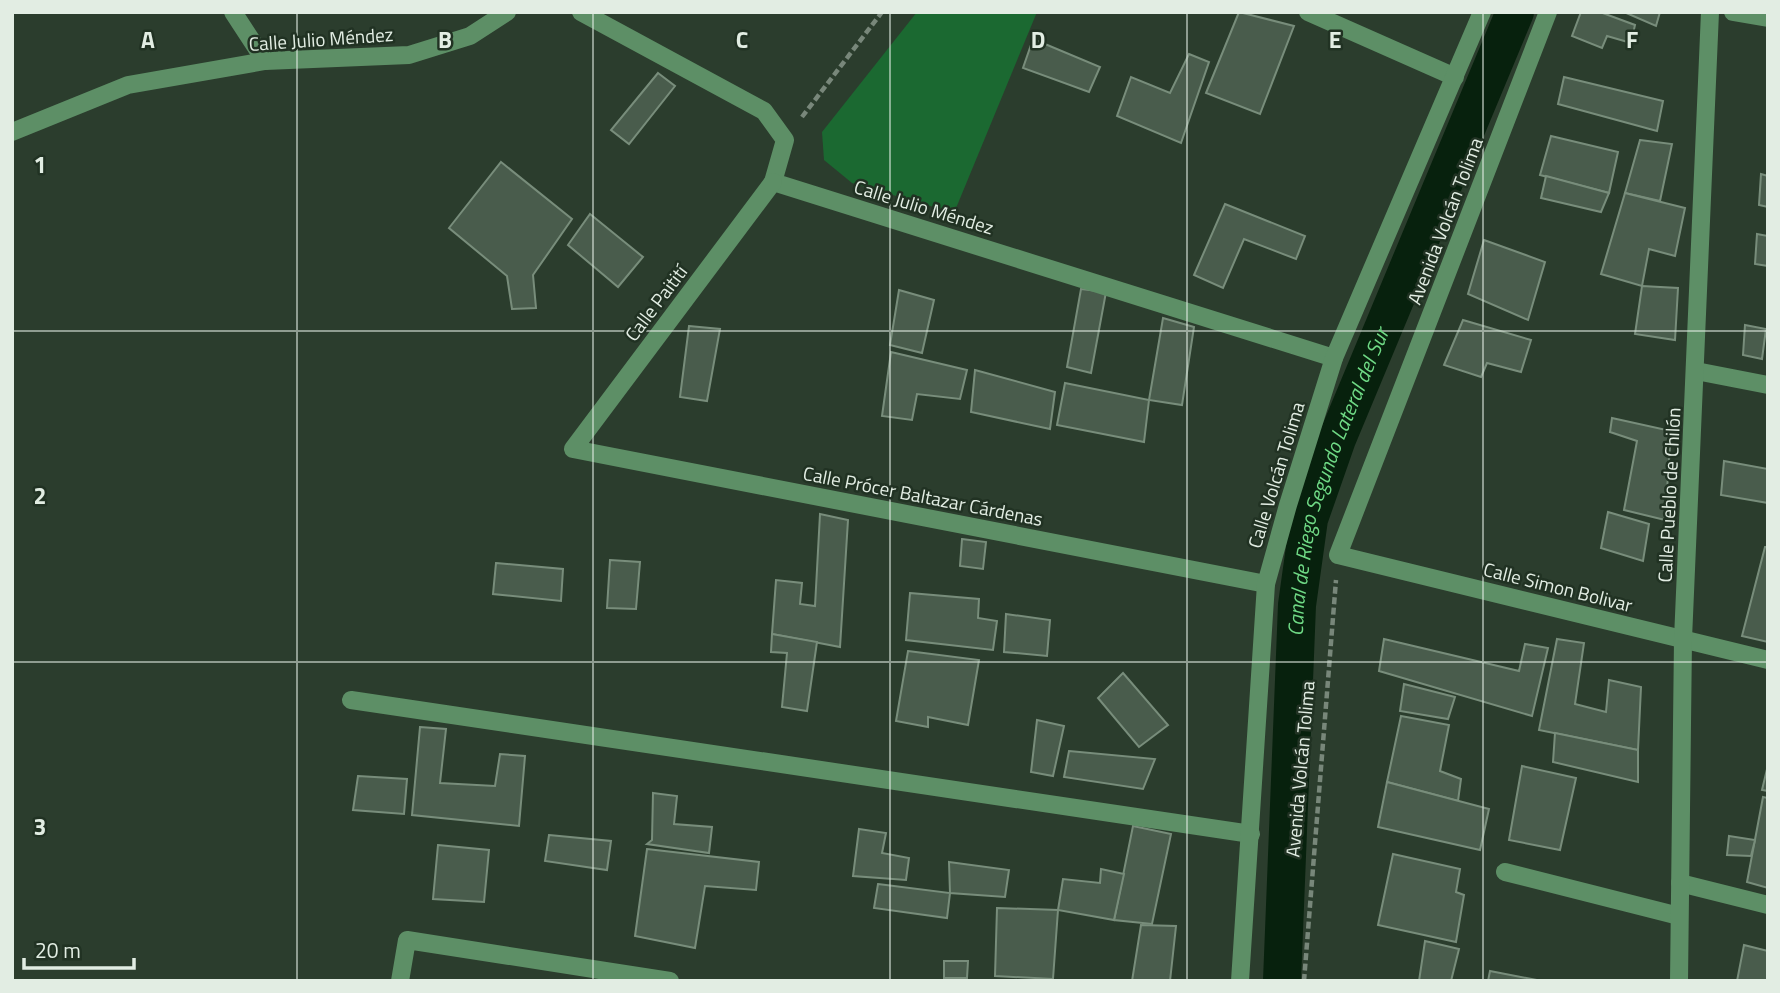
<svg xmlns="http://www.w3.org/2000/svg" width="1780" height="993" font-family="'Titillium Web',sans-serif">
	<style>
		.green { fill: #1b6931 }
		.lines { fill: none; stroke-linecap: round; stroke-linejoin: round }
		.canal { stroke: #07210d; stroke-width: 38 }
		.building { fill: #495c4c; stroke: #788d7b; stroke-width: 2 }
		.path { stroke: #78877a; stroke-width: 4.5; stroke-dasharray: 7 3.5; stroke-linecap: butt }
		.minor { stroke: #5d8f66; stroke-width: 18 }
		.grid { fill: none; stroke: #e2ede3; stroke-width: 2; stroke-opacity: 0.55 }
		.labels { text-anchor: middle; stroke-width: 5; stroke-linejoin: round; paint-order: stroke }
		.street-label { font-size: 19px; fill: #e2ede3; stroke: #213223 }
		.water-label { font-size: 21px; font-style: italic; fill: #6fd985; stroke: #213223 }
		.grid-label { font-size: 23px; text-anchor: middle; font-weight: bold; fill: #e2ede3; stroke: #213223; stroke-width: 5; stroke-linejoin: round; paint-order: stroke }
	</style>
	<rect width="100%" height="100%" fill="#2b3d2d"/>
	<path class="green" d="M917 12H1037L954 213 852 183 824 160 822 132Z"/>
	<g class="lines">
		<path class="canal" id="s1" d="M1282 981 1297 605 1309 519 1337 439 1515 12"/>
	</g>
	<g class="building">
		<path d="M1239 12 1294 26 1260 114 1206 93Z"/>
		<path d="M1581 12H1600L1635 25 1631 43 1607 36 1602 48 1572 36Z"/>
		<path d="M1624 12H1660L1656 26Z"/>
		<path d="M1033 39 1100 67 1089 92 1023 68Z"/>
		<path d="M1189 54 1209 62 1181 143 1117 116 1131 77 1170 93Z"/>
		<path d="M658 73 675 86 629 144 611 130Z"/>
		<path d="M1564 77 1663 101 1657 131 1558 104Z"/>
		<path d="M1551 136 1618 152 1609 193 1540 175Z"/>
		<path d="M1640 140 1672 144 1660 201 1625 193Z"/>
		<path d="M501 162 572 219 533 275 536 308 512 309 507 276 449 228Z"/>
		<path d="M1761 174 1768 176V207L1759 205Z"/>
		<path d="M1546 176 1609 193 1601 212 1541 198Z"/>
		<path d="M1625 193 1685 208 1675 256 1649 249 1642 286 1601 274Z"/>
		<path d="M1225 204 1305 236 1296 259 1244 239 1223 288 1194 275Z"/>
		<path d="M590 214 643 257 618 287 568 245Z"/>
		<path d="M1757 234 1768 236V266L1755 264Z"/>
		<path d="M1484 240 1545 262 1528 320 1468 294Z"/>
		<path d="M1642 286 1678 288 1675 340 1635 334Z"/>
		<path d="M1081 289 1106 292 1091 373 1067 367Z"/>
		<path d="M899 290 934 300 922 353 890 345Z"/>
		<path d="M1163 318 1194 327 1182 405 1149 400Z"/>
		<path d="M1463 320 1531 340 1521 372 1487 363 1481 377 1444 365Z"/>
		<path d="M1745 325 1766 329 1762 359 1743 355Z"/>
		<path d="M689 326 720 329 707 401 680 397Z"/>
		<path d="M891 352 967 370 960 399 917 394 912 420 882 416Z"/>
		<path d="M975 370 1055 392 1050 429 971 412Z"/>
		<path d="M1065 383 1149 400 1144 442 1057 425Z"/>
		<path d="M1612 418 1671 431 1665 520 1624 510 1637 441 1610 432Z"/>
		<path d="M1724 461 1768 469V503L1721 495Z"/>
		<path d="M1608 512 1649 524 1643 561 1601 548Z"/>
		<path d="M820 514 848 520 840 647 772 634 776 580 802 583 800 604 815 606Z"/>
		<path d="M962 539 986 542 983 569 960 566Z"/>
		<path d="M1765 547H1768V642L1742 636Z"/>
		<path d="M610 560 640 562 636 609 607 608Z"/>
		<path d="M496 563 563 569 561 601 493 594Z"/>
		<path d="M910 593 979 599 978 618 997 621 993 650 906 640Z"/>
		<path d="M1006 614 1050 620 1047 656 1004 652Z"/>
		<path d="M772 634 817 642 807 711 782 707 787 653 771 652Z"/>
		<path d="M1384 639 1519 671 1525 644 1548 648 1532 716 1379 671Z"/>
		<path d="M1557 639 1584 643 1575 704 1606 712 1609 680 1641 687 1638 750 1539 730Z"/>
		<path d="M908 651 979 660 968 725 928 717V727L896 721Z"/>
		<path d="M1123 673 1168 725 1139 747 1098 698Z"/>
		<path d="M1404 684 1455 697 1448 719 1400 711Z"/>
		<path d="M1401 716 1449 725 1440 771 1461 779 1458 801 1387 782Z"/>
		<path d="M1037 720 1064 726 1053 776 1031 772Z"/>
		<path d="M420 727 446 729 440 783 495 786 500 754 525 756 519 826 412 815Z"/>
		<path d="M1555 733 1638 750V782L1553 762Z"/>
		<path d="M1069 751 1155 759 1143 789 1064 777Z"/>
		<path d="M1768 765V791L1762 790Z"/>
		<path d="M1522 766 1576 778 1560 850 1509 840Z"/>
		<path d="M358 776 407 779 404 814 353 810Z"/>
		<path d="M1387 782 1489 809 1480 850 1378 827Z"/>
		<path d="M653 793 677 796 674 824 712 827 709 853 647 844 652 840Z"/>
		<path d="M1763 797 1768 798V888L1747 882Z"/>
		<path d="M1133 826 1171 834 1152 924 1114 920Z"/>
		<path d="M859 829 886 833 882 853 909 858 906 880 853 876Z"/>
		<path d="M549 835 611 841 607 870 545 861Z"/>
		<path d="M1729 836 1755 840 1751 856 1727 855Z"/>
		<path d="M438 845 489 850 484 902 433 899Z"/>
		<path d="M647 849 759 862 756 890 705 886 695 948 635 936Z"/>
		<path d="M1393 854 1460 869 1456 892 1464 895 1456 942 1378 925Z"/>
		<path d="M949 862 1009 870 1005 897 950 893Z"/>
		<path d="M1101 869 1124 874 1114 920 1058 910 1063 879 1100 883Z"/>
		<path d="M878 884 950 893 947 918 874 908Z"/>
		<path d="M997 908 1058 910 1053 979 995 976Z"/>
		<path d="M1141 925 1176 926 1170 981H1132Z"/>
		<path d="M1425 941 1459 949 1451 981H1419Z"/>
		<path d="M1744 945 1768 951V981H1737Z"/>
		<path d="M944 961H968L967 978H944Z"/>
		<path d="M1490 971 1542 981H1488Z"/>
	</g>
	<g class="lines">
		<g class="path">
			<path d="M802 117 882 12"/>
			<path d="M1304 981 1336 580"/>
		</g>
		<g class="minor">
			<path d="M233 12 265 61"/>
			<path d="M581 12 764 111 785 140 773 182 1334 358"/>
			<path d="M1308 12 1455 77"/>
			<path d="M1548 12 1338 555 1768 660"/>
			<path d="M1733 12 1768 18"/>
			<path d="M12 132 128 85 265 61 409 55 470 36 507 12"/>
			<path d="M773 182 573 449 1266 584"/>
			<path d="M1696 371 1768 385"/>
			<path d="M351 700 1251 834"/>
			<path d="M1505 872 1679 916"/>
			<path d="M1680 883 1768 905"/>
			<path d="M400 981 407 940 670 981"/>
			<path d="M1240 981 1266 584 1288 505 1334 358 1482 12"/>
			<path d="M1679 981 1683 639 1710 12"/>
		</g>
	</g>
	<path class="grid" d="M297 12V981M593 12V981M890 12V981M1187 12V981M1483 12V981M12 331H1768M12 662H1768"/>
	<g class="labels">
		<g class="street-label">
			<text transform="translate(321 39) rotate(-4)" y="7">Calle Julio Méndez</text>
			<text transform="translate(924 207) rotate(17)" y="7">Calle Julio Méndez</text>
			<text transform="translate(1445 221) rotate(-69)" y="7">Avenida Volcán Tolima</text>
			<text transform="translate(656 303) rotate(-53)" y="7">Calle Paitití</text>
			<text transform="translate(1276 475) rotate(-73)" y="7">Calle Volcán Tolima</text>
			<text transform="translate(1669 495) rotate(-87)" y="7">Calle Pueblo de Chilón</text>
			<text transform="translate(923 496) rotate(11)" y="7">Calle Prócer Baltazar Cárdenas</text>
			<text transform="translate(1558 587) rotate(14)" y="7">Calle Simon Bolivar</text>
			<text transform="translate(1300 769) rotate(-85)" y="7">Avenida Volcán Tolima</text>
		</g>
		<g class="water-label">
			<text dy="7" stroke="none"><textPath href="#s1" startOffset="506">Canal de Riego Segundo Lateral del Sur</textPath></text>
		</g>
	</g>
	<g class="grid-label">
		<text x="148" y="48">A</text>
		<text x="445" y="48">B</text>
		<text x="742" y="48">C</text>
		<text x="1038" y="48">D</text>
		<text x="1335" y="48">E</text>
		<text x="1632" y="48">F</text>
		<text x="40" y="173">1</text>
		<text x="40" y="504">2</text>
		<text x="40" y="835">3</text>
	</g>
	<rect width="1780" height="993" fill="none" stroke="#e2ede3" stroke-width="28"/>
	<path d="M24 958v10h110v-10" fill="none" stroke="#e2ede3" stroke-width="3.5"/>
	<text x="35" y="958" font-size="21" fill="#e2ede3" stroke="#213223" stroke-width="5" paint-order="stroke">20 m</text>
</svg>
